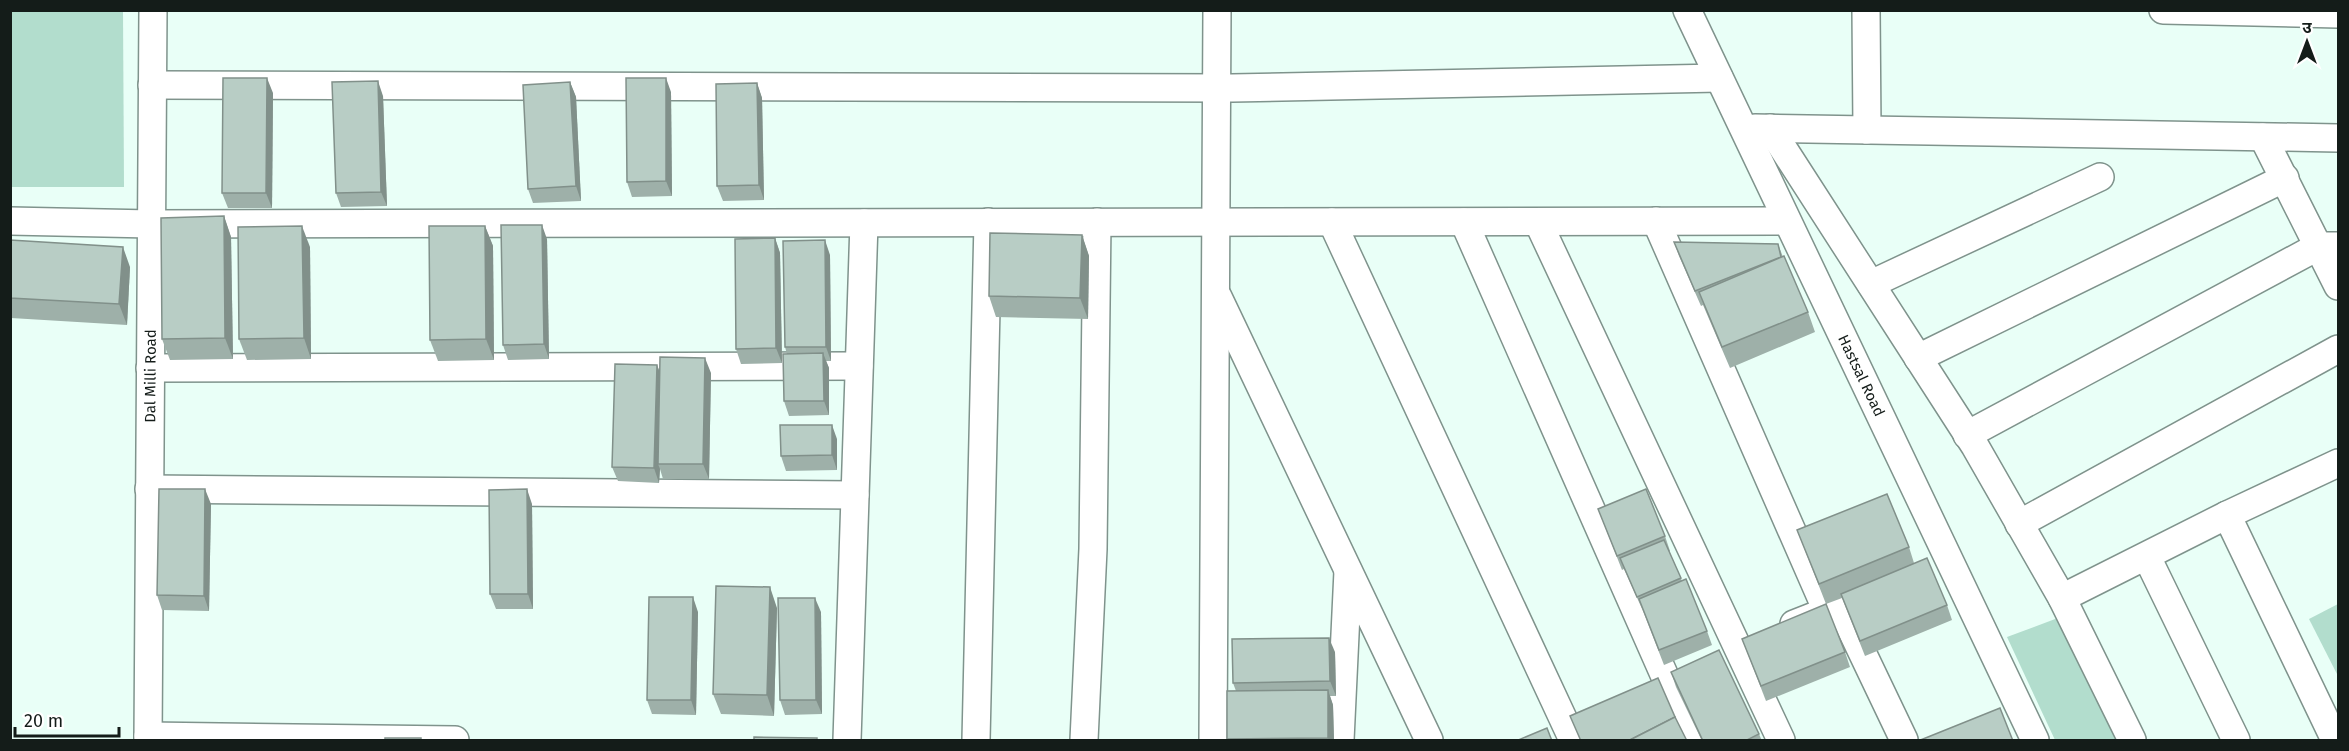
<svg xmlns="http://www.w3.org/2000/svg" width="2349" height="751" font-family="'Fira Sans','Noto Sans Devanagari',sans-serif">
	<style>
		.green { fill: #b2ddcd }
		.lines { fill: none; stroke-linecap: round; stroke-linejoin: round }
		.minor-casing { stroke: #7f938c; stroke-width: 30 }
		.minor { stroke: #fff; stroke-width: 27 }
		.wall { fill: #9eb0a9 }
		.shaded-wall { fill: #81908a }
		.building { fill: #b8cdc5; stroke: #81908a; stroke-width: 1.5 }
		.labels { text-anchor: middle; stroke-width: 5; stroke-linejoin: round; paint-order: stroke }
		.street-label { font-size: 15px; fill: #141c19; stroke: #fff }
	</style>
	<rect width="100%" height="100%" fill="#e9fff7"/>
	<g class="green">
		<path d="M11 10 123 11 124 187H11Z"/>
		<path d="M2338 604V676L2309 619Z"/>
		<path d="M2071 613 2131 740H2055L2007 637Z"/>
	</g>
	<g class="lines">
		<defs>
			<g id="minor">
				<path id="s1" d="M1687 10 2035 740"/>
				<path d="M1866 10 1867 130"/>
				<path d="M2163 10 2338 14"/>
				<path d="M152 85 1232 88 1719 78"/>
				<path d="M1755 128 2338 138"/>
				<path d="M1770 128 1975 446 2062 598 2132 740"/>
				<path d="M2263 137 2338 286"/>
				<path d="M10 221 151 224 1786 221"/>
				<path d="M1656 221 1827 611"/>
				<path d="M1332 222 1573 740"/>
				<path d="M1464 222 1693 740"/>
				<path d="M1538 222 1781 740"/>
				<path d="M1871 284 2100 177"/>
				<path d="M1218 297 1429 740"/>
				<path d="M1918 358 2285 178"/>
				<path d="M150 368 859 366"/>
				<path d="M1967 435 2319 246H2338"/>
				<path d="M149 489 855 495"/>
				<path d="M2227 515 2335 740"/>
				<path d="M2019 524 2338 349"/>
				<path d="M2147 557 2236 740"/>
				<path d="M2062 598 2227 515 2338 463"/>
				<path d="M1840 606 1904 740"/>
				<path d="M1794 624 1878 591"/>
				<path d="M148 736 455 740"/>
				<path id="s2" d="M148 740 153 10"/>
				<path d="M847 740 864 223"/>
				<path d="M976 740 988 222"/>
				<path d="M1084 740 1093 549 1097 222"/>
				<path d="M1213 740 1217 10"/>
				<path d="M1340 740 1348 571"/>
			</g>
		</defs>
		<use href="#minor" class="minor-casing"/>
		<use href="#minor" class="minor"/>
	</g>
	<g class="wall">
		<path d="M570 82 576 97 581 201 533 203 528 189Z"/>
		<path d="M757 83 762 98 764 200 723 201 717 186Z"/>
		<path d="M671 92 672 196 632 197 627 182Z"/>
		<path d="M273 93 272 208H228L222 193Z"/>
		<path d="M383 96 387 206 341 207 336 193Z"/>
		<path d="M224 216 231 237 233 359 170 360 162 339Z"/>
		<path d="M485 226 493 246 494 360 438 361 430 340Z"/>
		<path d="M1082 235 1089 256 1088 319 996 317 989 296Z"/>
		<path d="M775 238 780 253 782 363 741 364 736 349Z"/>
		<path d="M547 239 549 359 508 360 503 345Z"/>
		<path d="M10 240 130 267 127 325 11 318Z"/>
		<path d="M1674 242 1778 244 1783 257 1808 312 1815 332 1730 368 1703 305 1701 306 1679 256Z"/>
		<path d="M310 247 311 359 247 360 239 339Z"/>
		<path d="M830 255 831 361H826L829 368V415L789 416 784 401 787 354 785 347Z"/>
		<path d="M657 365 660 372 711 373 709 479H663L660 469 659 483 618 481 612 467Z"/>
		<path d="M837 439V470L786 471 781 456Z"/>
		<path d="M211 504 209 611 162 610 157 595Z"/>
		<path d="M532 504 533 609H496L490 594Z"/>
		<path d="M1598 509 1665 536 1670 551H1669L1682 581 1707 631 1712 645 1664 665 1643 611 1624 569 1622 570Z"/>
		<path d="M1797 530 1909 547 1914 563 1947 605 1952 620 1865 656 1842 598 1826 604Z"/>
		<path d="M777 608 774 716 721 714 713 694Z"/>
		<path d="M698 612 696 715 652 714 647 700Z"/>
		<path d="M821 612 822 714 785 715 780 700Z"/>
		<path d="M1742 639 1845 652 1850 667 1766 701Z"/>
		<path d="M1335 652 1336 696H1330L1333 705 1334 741H1228L1227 739 1236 691 1233 683Z"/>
		<path d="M1671 672 1759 734 1762 741H1702L1676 687Z"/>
	</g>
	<g class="shaded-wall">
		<path d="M267 78 273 93 272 208 266 193Z"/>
		<path d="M666 78 671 92 672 196 666 181Z"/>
		<path d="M378 81 383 96 387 206 381 192Z"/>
		<path d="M570 82 576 97 581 201 576 186Z"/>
		<path d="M757 83 762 98 764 200 759 185Z"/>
		<path d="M224 216 231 237 233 359 225 338Z"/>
		<path d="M542 225 547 239 549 359 544 344Z"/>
		<path d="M302 226 310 247 311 359 304 338Z"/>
		<path d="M485 226 493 246 494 360 486 339Z"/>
		<path d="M1082 235 1089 256 1088 319 1080 298Z"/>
		<path d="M775 238 780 253 782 363 776 348Z"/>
		<path d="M825 240 830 255 831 361 826 347Z"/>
		<path d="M123 247 130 267 127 325 119 304Z"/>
		<path d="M823 353 829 368V415L824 401Z"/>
		<path d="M705 358 711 373 709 479 703 464Z"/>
		<path d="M657 365 662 379 658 464 660 469 659 483 654 468Z"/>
		<path d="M832 425 837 439V470L832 455Z"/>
		<path d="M205 489 211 504 209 611 204 596Z"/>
		<path d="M527 489 532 504 533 609 528 594Z"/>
		<path d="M770 587 777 608 774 716 767 695Z"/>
		<path d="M693 597 698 612 696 715 691 700Z"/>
		<path d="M815 598 821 612 822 714 816 700Z"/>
		<path d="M1329 638 1335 652 1336 696 1330 681Z"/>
		<path d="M1328 690 1333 705 1334 741H1329L1328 738Z"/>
	</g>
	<g class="building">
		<path d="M223 78H267L266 193H222Z"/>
		<path d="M626 78H666V181L627 182Z"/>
		<path d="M378 81 381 192 336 193 332 82Z"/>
		<path d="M570 82 576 186 528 189 523 85Z"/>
		<path d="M757 83 759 185 717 186 716 84Z"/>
		<path d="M224 216 225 338 162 339 161 218Z"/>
		<path d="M501 225H542L544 344 503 345Z"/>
		<path d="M302 226 304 338 239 339 238 227Z"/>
		<path d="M429 226H485L486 339 430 340Z"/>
		<path d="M990 233 1082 235 1080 298 989 296Z"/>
		<path d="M775 238 776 348 736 349 735 239Z"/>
		<path d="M10 240 123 247 119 304 10 298Z"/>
		<path d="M825 240 826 347H785L783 241Z"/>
		<path d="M1674 242 1778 244 1781 257 1695 291Z"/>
		<path d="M1784 256 1808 312 1722 347 1699 292Z"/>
		<path d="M823 353 824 401H784L783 354Z"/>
		<path d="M660 357 705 358 703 464H658Z"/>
		<path d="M615 364 657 365 654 468 612 467Z"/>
		<path d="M780 425H832V455L781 456Z"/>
		<path d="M159 489H205L204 596 157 595Z"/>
		<path d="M527 489 528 594H490L489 490Z"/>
		<path d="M1646 489 1665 536 1617 556 1598 509Z"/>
		<path d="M1887 494 1909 547 1819 584 1797 530Z"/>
		<path d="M1664 540 1681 578 1637 597 1620 558Z"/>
		<path d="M1927 558 1947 605 1860 641 1841 594Z"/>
		<path d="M1686 579 1707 631 1659 650 1639 599Z"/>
		<path d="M716 586 770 587 767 695 713 694Z"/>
		<path d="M649 597H693L691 700H647Z"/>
		<path d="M778 598H815L816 700H780Z"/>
		<path d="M1826 604 1845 652 1761 686 1742 639Z"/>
		<path d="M1329 638 1330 681 1233 683 1232 639Z"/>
		<path d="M1719 650 1759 734 1745 741H1703L1671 672Z"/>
		<path d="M1658 678 1675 717 1628 741H1581L1570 716Z"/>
		<path d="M1328 690V738L1227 739V691Z"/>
		<path d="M2000 708 2013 741H1918Z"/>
		<path d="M1675 717 1687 741H1628Z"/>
		<path d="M1547 728 1552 741H1516Z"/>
		<path d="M754 737 817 738V741H754Z"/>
		<rect x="385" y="738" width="36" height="3"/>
	</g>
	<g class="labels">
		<g class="street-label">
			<text dy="5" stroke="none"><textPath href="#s2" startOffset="364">Dal Milli Road</textPath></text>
			<text dy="5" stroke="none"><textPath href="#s1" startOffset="405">Hastsal Road</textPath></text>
		</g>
	</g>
	<rect width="2349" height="751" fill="none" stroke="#141c19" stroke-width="24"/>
	<g transform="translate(2307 42)" stroke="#ffffff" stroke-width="4.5" paint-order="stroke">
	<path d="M0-4.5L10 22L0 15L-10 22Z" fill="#141c19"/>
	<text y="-9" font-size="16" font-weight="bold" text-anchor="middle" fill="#141c19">उ</text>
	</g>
	<path d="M15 727v9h104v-9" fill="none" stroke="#141c19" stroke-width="3"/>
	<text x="24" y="727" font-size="18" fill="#141c19" stroke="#ffffff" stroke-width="4.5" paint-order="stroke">20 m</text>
</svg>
